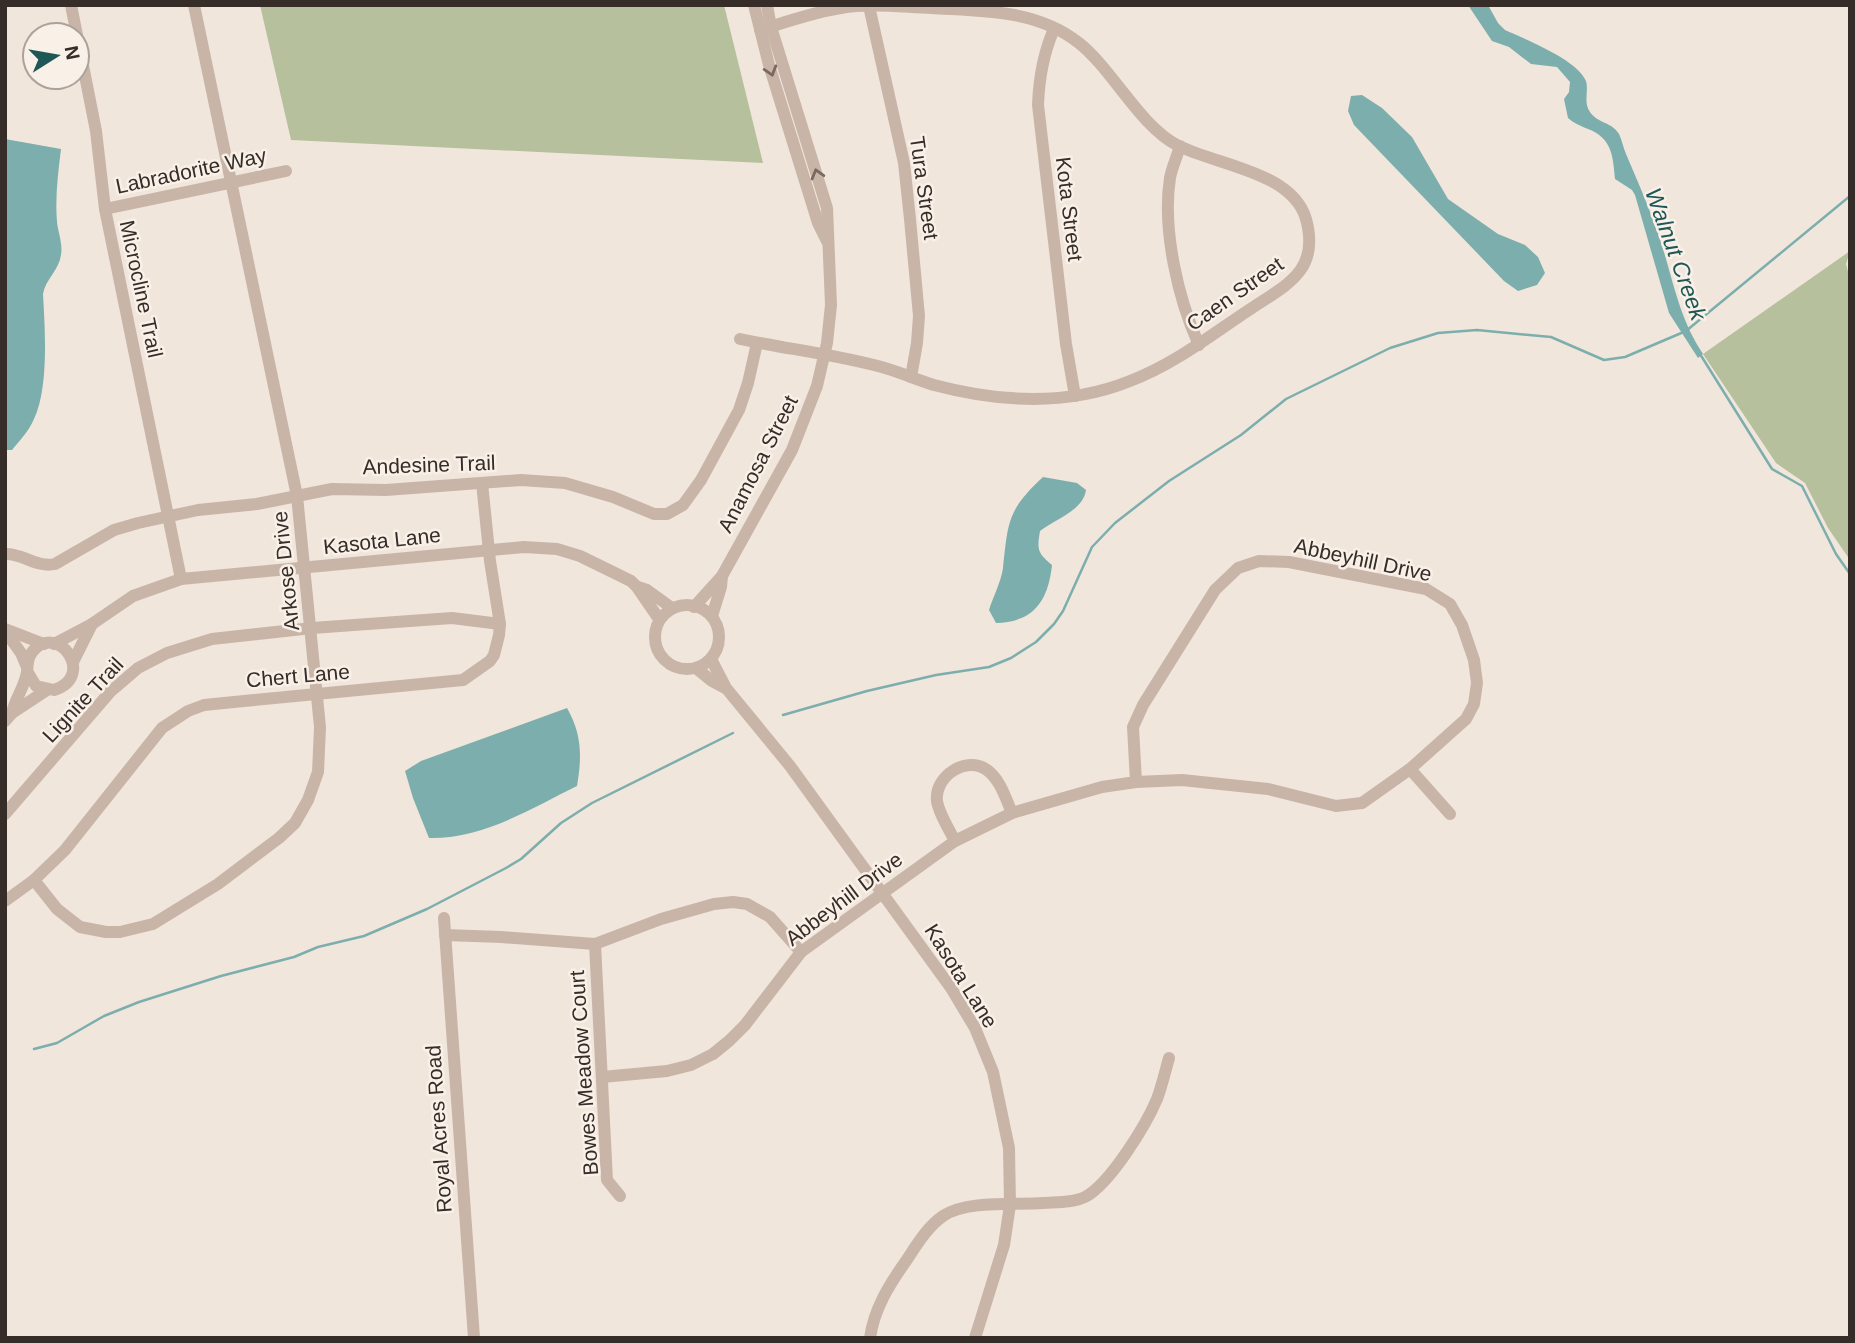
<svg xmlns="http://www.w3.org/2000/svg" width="1855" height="1343" font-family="Helvetica,sans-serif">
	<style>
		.green { fill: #b6c09c }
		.water { fill: #7caead }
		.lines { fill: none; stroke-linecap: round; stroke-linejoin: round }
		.stream { stroke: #7caead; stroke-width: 2.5 }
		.minor { stroke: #c9b5a8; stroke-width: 12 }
		.oneway { stroke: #786a62 }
		.labels { text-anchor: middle; stroke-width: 5; stroke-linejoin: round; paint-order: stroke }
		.street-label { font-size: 21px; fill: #362c28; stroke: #f9f0e8 }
		.water-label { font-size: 23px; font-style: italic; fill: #1f5656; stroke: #f9f0e8 }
	</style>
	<rect width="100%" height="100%" fill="#f1e6dc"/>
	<g class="green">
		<path d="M260 5H724L763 163 291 140Z"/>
		<path d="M1850 251 1846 264 1850 279V560L1828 528 1805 483 1776 463 1703 354Z"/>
	</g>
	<g class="water">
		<path d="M1468 5H1488L1498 23 1505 30C1525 39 1578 60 1586 81 1589 91 1583 102 1590 112 1597 123 1612 122 1619 134 1622 140 1623 147 1626 154 1641 189 1656 223 1666 259 1676 294 1683 324 1703 354L1698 358 1669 313 1635 195 1632 190 1615 179C1613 156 1612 138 1588 129 1579 125 1575 124 1568 118L1564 99 1569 92 1570 82 1557 67 1531 64 1509 47 1492 41Z"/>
		<path d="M1362 95 1382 108 1412 137 1448 199 1498 234 1525 245 1538 257 1545 273 1537 285 1518 291 1504 281 1354 125 1348 111 1351 96Z"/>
		<path d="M5 139 61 149C58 174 55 197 57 222 58 232 63 244 61 255 59 270 45 280 43 294 45 329 49 387 34 419 29 431 20 440 12 450H5Z"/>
		<path d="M1043 477 1077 483 1086 490C1083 511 1055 519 1040 531 1037 549 1037 553 1052 565 1048 602 1033 622 996 623L989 610C993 597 1001 582 1003 568 1008 523 1007 510 1043 477Z"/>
		<path d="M567 708C582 734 582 757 577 786 530 809 483 839 429 838L413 798 405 771 421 761Z"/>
	</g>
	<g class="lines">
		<g class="stream">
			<path d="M1700 354 1772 469 1802 486 1836 554 1850 574"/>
			<path d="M783 715 867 691 936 675 989 667 1011 658 1036 642 1054 624 1063 611 1092 547 1115 523 1169 481 1241 435 1286 399 1390 348 1438 333 1477 330 1551 337 1604 360 1625 357 1686 331 1850 196"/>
			<path d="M34 1049 57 1043 104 1016 139 1002 221 976 294 957 318 947 364 936 427 909 506 868 521 859 561 823 592 803 733 733"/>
		</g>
		<g class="minor">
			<path d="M71 5 96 131 105 209 181 579"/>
			<path d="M754 5 769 65 818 223 827 241"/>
			<path d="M869 6 904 163 910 219 919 316 917 343 911 377"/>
			<path d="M1054 29C1043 54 1039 78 1038 105L1066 344 1075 396"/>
			<path d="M1180 146C1177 157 1172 167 1170 178 1162 229 1178 299 1199 345"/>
			<path d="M105 209 286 171"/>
			<path d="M740 339C787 349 839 355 885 368 902 373 918 380 934 385 998 402 1068 406 1130 381 1175 364 1212 334 1252 308 1288 284 1320 270 1306 219 1292 171 1215 165 1177 145 1140 126 1112 69 1079 43 1036 9 982 11 931 8 901 7 870 3 841 8 814 12 786 22 760 30"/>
			<path d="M5 554C23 553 36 568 55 564L114 530 138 523 198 510 257 504 332 489 386 490 521 480 565 483 613 497 654 514H667L683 505 701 480 739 410 748 383 757 343"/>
			<path d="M638 587 647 590 672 608"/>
			<circle cx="687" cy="637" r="32"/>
			<path d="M694 607 722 576 792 450 817 386 827 343 831 305 827 208 771 27 767 5"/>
			<path d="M712 616 721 587 722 576"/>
			<path d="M5 629 44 644"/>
			<path d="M5 631 21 653 26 665"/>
			<path d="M54 644 92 624 133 596 181 579 524 547 557 549 580 556 631 581 637 587 659 619"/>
			<path d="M711 659 726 688 790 766 951 988 975 1028 993 1072 1009 1148 1010 1205 1004 1245 975 1338"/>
			<path d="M73 662 92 624"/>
			<path d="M696 668 712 681 725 688"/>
			<path d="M12 713C15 699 25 686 27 672 28 664 27 658 33 651 58 622 97 676 54 690L36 686 27 671"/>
			<path d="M5 721 12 713 47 690"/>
			<path d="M1410 769 1450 814"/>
			<path d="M5 814 110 692 138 668 167 653 212 639 312 628 452 618 500 624"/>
			<path d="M955 841C949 829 939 814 937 801 934 776 967 755 987 770 1000 779 1006 799 1012 813"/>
			<path d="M34 880 57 909 80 927 106 932H120L153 924 218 884 279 838 295 823 308 800 318 772 320 727 297 496 194 5"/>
			<path d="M5 901 34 880 65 850 162 728 188 711 204 705 244 701 463 680 490 661 494 655 499 635 500 624 490 561 482 483"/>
			<path d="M444 918 474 1338"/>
			<path d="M445 935 501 937 595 944 661 919 714 904 733 902 747 904 770 917 801 952"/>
			<path d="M595 944 607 1180 620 1196"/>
			<path d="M602 1077 667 1071 691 1065 713 1054 729 1041 745 1025 801 952 955 841 1012 813 1102 787 1136 782 1182 780 1268 789 1336 806 1362 803 1410 769 1466 719 1474 704 1477 683 1474 660 1462 625 1450 604 1426 589 1289 562 1259 561 1238 568 1215 590 1143 705 1133 727 1136 782"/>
			<path d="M870 1338C874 1309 889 1285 906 1261 916 1246 927 1227 943 1216 967 1200 1014 1205 1043 1203 1055 1202 1073 1203 1085 1197 1110 1184 1146 1125 1157 1099 1162 1086 1165 1072 1169 1058"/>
		</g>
	</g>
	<defs><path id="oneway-chevron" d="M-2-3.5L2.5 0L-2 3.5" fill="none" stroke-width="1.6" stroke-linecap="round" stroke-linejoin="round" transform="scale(1.75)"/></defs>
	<g class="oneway">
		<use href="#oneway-chevron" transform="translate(771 71) rotate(73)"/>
		<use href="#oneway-chevron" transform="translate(817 174) rotate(-106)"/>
	</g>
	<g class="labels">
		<g class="street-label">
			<text transform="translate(191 171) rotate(-12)" y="7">Labradorite Way</text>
			<text transform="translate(924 188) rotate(82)" y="7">Tura Street</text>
			<text transform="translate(1069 209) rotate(83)" y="7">Kota Street</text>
			<text transform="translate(141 289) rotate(78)" y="7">Microcline Trail</text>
			<text transform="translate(1235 294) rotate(-35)" y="7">Caen Street</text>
			<text transform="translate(758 464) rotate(-63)" y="7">Anamosa Street</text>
			<text transform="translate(429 465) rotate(-2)" y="7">Andesine Trail</text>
			<text transform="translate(382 541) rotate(-6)" y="7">Kasota Lane</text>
			<text transform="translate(1363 560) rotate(12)" y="7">Abbeyhill Drive</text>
			<text transform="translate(286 571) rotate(-96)" y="7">Arkose Drive</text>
			<text transform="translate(298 676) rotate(-5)" y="7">Chert Lane</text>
			<text transform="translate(83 700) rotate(-47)" y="7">Lignite Trail</text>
			<text transform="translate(844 899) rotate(-37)" y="7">Abbeyhill Drive</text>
			<text transform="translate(961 976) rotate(58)" y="7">Kasota Lane</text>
			<text transform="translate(584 1073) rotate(-94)" y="7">Bowes Meadow Court</text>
			<text transform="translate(439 1129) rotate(-94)" y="7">Royal Acres Road</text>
		</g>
		<g class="water-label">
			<text transform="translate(1676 254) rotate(70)" y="8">Walnut Creek</text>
		</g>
	</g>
	<rect width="1855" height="1343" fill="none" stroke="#362c28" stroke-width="14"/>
	<g transform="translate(56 56) rotate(79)"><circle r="33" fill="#f9f0e8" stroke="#aba29b" stroke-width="2"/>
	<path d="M0-5L12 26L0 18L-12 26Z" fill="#1f5656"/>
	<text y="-10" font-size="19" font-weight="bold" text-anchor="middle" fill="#362c28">N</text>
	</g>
</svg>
